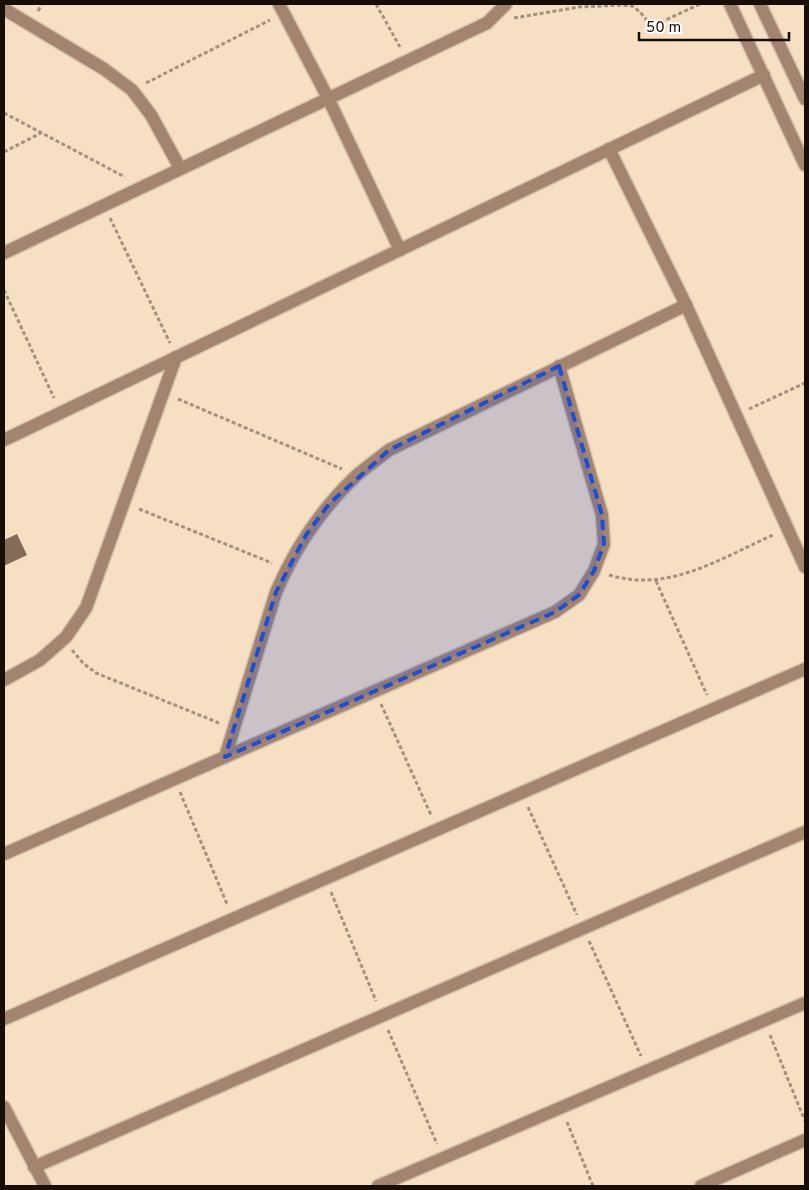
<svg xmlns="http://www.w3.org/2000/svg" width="809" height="1190" font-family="Overpass,sans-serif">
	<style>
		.building { fill: #856a57 }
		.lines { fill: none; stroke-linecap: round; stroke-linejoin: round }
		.minor-casing { stroke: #d3bea6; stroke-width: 15 }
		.path { stroke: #a4927d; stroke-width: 3; stroke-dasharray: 4 2.5; stroke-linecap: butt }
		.minor { stroke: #a3846f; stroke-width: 12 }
		.marked { fill: #1d4ed8; fill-opacity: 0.2; stroke: #1d4ed8; stroke-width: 4; stroke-dasharray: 10 6; stroke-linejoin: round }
	</style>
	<rect width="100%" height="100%" fill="#f7dfc4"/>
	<path class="building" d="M17 534 27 555 4 566V540Z"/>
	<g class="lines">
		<defs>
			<g id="minor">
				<path d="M279 4 328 98 400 250"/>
				<path d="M730 4 805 165"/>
				<path d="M760 4 805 99"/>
				<path d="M4 9 104 69 132 90 151 115 180 168"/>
				<path d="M609 149 686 305 805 567"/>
				<path d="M4 253 487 23 506 4"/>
				<path d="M4 440 764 75"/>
				<path d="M4 680 40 660 66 637 86 608 176 357"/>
				<path d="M225 757 276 592C295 548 321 509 356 476 366 467 378 459 389 450L686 305"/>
				<path d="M4 854 555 612 579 595 594 571 604 544 602 515 559 366"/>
				<path d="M4 1019 805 669"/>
				<path d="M4 1107 45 1186"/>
				<path d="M34 1167 805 832"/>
				<path d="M378 1186 805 1003"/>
				<path d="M701 1186 805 1140"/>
			</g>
		</defs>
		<use href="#minor" class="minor-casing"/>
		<g class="path">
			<path d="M376 4 400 47"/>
			<path d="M38 11 42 4"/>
			<path d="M514 18 579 7 622 5 632 6 639 11 650 24 655 25 700 4"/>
			<path d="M146 83 270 20"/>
			<path d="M4 113 125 177"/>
			<path d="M4 152 41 133"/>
			<path d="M110 218 170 343"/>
			<path d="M4 290 54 398"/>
			<path d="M178 399 342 469"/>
			<path d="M749 409 805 383"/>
			<path d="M139 509 272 563"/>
			<path d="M609 575C669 593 719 559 773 535"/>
			<path d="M656 581 707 695"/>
			<path d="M72 650 83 663 96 673 219 723"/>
			<path d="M381 704 431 815"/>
			<path d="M180 792 227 904"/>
			<path d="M528 807 577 915"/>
			<path d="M331 892 376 1001"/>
			<path d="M589 941 641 1056"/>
			<path d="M388 1030 437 1144"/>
			<path d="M770 1035 805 1121"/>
			<path d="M567 1122 593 1186"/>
		</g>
		<use href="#minor" class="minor"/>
	</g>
	<path class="marked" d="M559 366 602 515 604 544 594 571 579 595 555 612 225 757 276 592 306 535 329 504 389 450Z"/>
	<rect width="809" height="1190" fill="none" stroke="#170f06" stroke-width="10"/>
	<path d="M639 32v8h150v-8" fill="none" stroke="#170f06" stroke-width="2.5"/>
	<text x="646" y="32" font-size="15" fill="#170f06" stroke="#ffffff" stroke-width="4" paint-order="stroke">50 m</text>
</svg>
